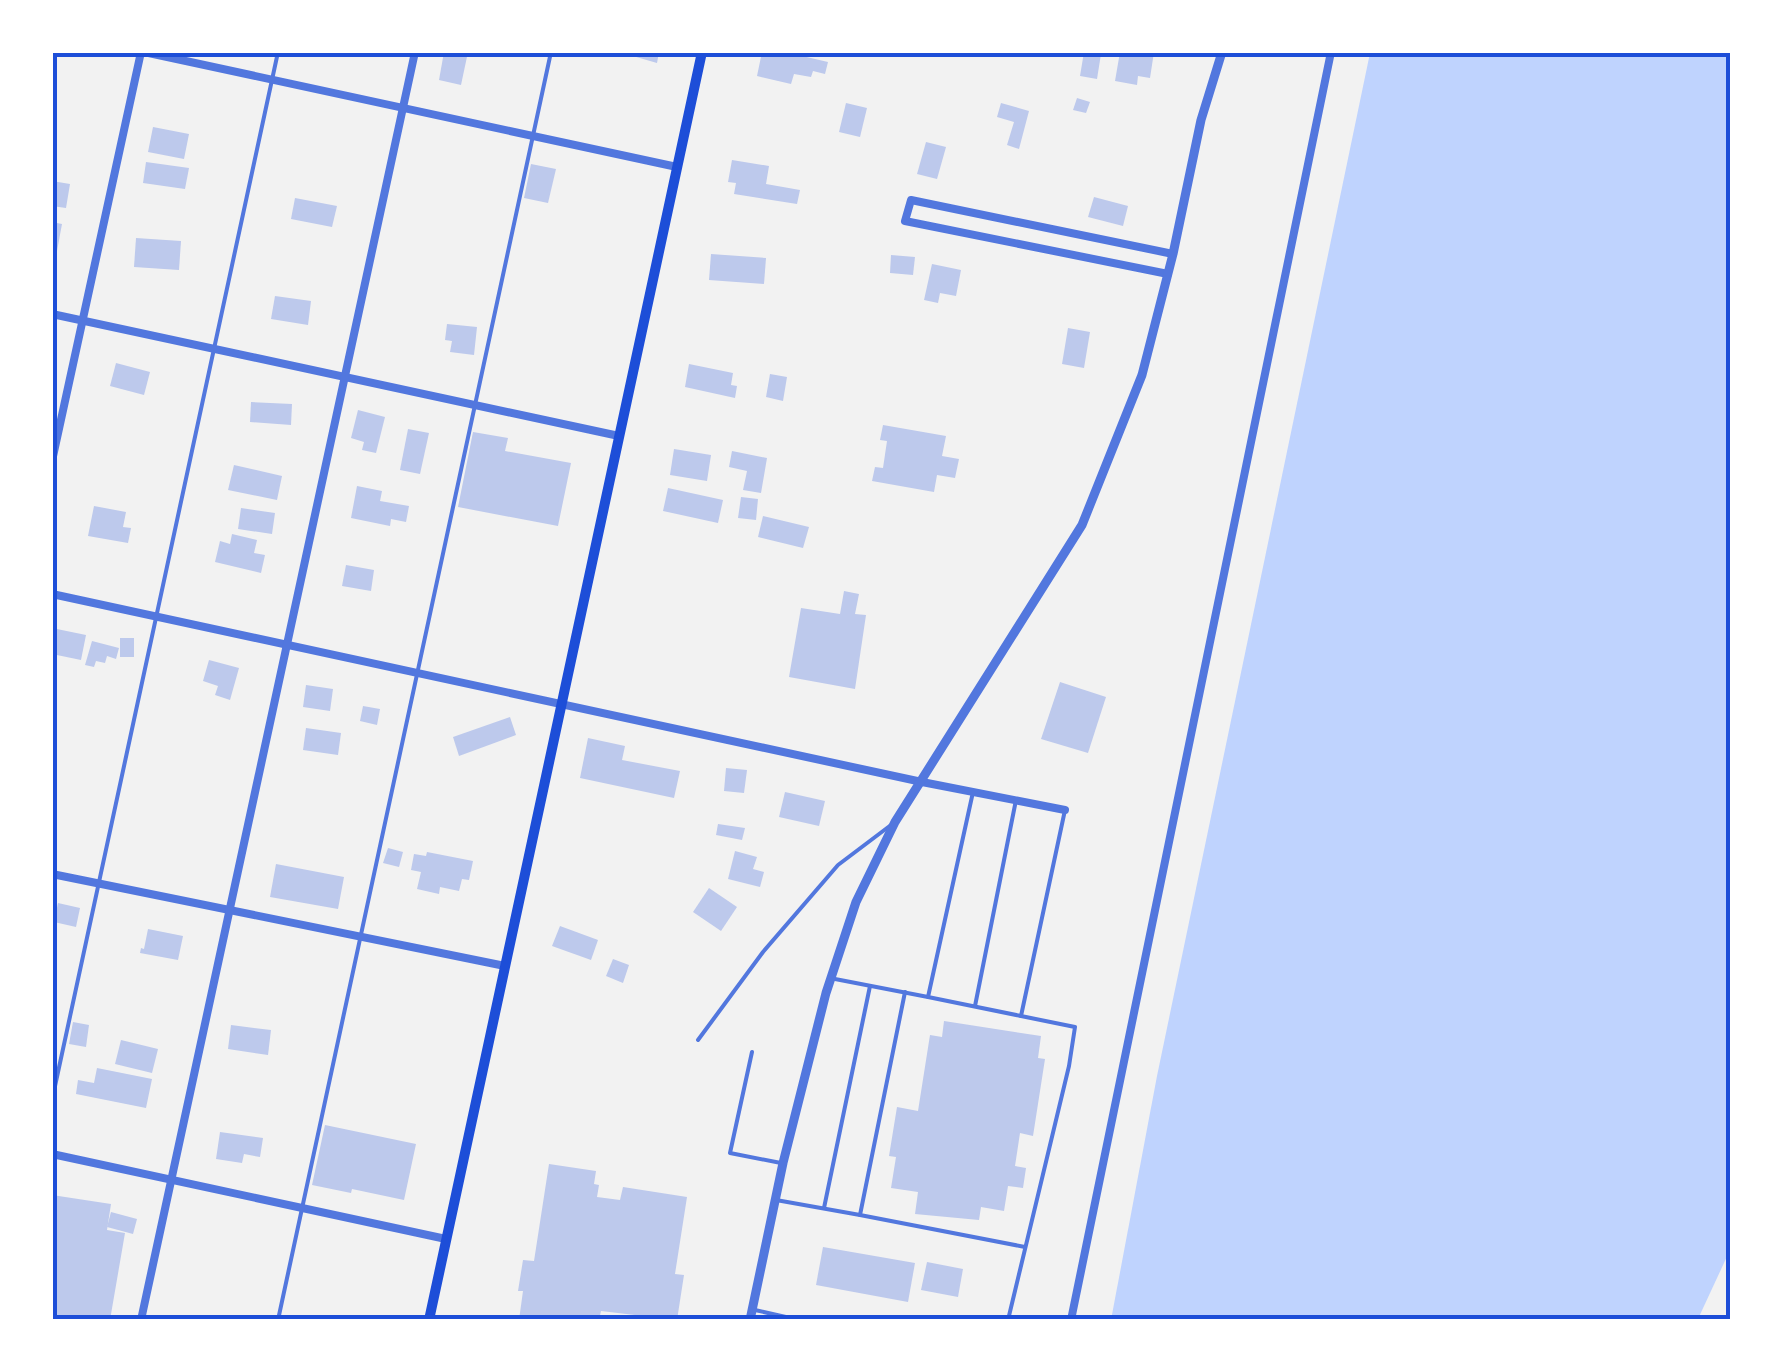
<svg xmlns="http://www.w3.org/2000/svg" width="1783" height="1372" font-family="Figtree,sans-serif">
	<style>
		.water { fill: #bfd3fe }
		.pier { fill: #f2f2f2 }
		.building { fill: #bdc9ec }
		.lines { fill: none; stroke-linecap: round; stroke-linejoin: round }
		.service { stroke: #5277de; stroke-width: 4 }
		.minor { stroke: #5277de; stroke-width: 8 }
		.tertiary { stroke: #5277de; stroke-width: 9 }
		.secondary { stroke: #1d4ed8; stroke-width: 10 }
		.neatline { fill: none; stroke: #1d4ed8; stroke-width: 4 }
	</style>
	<rect width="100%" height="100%" fill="#f2f2f2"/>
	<path class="water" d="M1370 53H1730V1286L1712 1320H1111L1157 1076Z"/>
	<path class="pier" d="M1730 1250V1301L1718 1320 1698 1319Z"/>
	<g class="building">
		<path d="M444 52H468L461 85 439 80Z"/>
		<path d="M619 52H659L657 63Z"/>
		<path d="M762 52H785L828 62 825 74 813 71 811 77 794 74 791 84 757 76Z"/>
		<path d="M1084 52 1101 54 1097 79 1080 76Z"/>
		<path d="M1120 52H1154L1150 78 1138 76 1137 85 1115 81Z"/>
		<path d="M1077 98 1090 102 1086 113 1073 110Z"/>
		<path d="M846 103 867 108 860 137 839 132Z"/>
		<path d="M1001 103 1029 111 1019 149 1007 145 1014 122 997 117Z"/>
		<path d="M153 127 189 134 184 159 148 152Z"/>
		<path d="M926 142 946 147 937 179 917 174Z"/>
		<path d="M732 160 769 166 766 184 800 190 797 204 734 194 736 183 728 182Z"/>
		<path d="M146 162 189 168 185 189 143 183Z"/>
		<path d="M531 164 556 169 548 203 524 198Z"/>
		<path d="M52 181 70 184 66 208 52 206Z"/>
		<path d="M1094 197 1128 206 1123 226 1088 217Z"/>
		<path d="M295 198 337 206 332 227 291 219Z"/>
		<path d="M52 222 62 224 57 251 52 250Z"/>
		<path d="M136 238 181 241 179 270 134 267Z"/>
		<path d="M711 254 766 258 764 284 709 280Z"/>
		<path d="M891 255 915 257 913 275 890 273Z"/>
		<path d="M932 264 961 270 956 296 940 293 938 303 924 300Z"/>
		<path d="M275 296 311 301 308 325 271 319Z"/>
		<path d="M447 324 477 327 474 355 450 352 452 341 445 340Z"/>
		<path d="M1068 328 1090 332 1084 368 1062 364Z"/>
		<path d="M116 363 150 372 144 395 110 386Z"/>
		<path d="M689 364 733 373 731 385 737 386 735 398 685 387Z"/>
		<path d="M770 374 787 377 783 401 766 397Z"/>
		<path d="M251 402 292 404 291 425 250 422Z"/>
		<path d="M358 410 385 417 376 453 362 450 364 442 351 438Z"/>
		<path d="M883 425 946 436 942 456 959 459 955 478 937 475 934 492 872 481 875 467 883 468 887 441 880 440Z"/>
		<path d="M408 429 429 433 420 474 400 470Z"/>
		<path d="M473 432 508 438 505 451 571 463 558 526 458 507Z"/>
		<path d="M674 449 711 455 707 481 670 475Z"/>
		<path d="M732 451 767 458 761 493 743 490 747 471 729 467Z"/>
		<path d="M234 465 282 476 277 500 228 490Z"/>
		<path d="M357 486 382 491 380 501 409 506 406 522 391 519 390 526 351 518Z"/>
		<path d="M668 488 723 500 718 523 663 511Z"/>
		<path d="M741 497 758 499 756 520 738 518Z"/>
		<path d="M94 506 126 512 123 527 131 528 128 543 88 536Z"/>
		<path d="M241 508 275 513 272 534 238 529Z"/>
		<path d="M763 516 809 527 803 548 758 537Z"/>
		<path d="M232 534 257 540 254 553 265 555 261 573 215 562 220 541 230 544Z"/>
		<path d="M346 565 374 570 371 591 342 586Z"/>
		<path d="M844 591 859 594 855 614 866 615 855 689 789 677 801 608 840 614Z"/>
		<path d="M52 628 86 635 81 660 52 654Z"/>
		<rect x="120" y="638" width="14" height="19"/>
		<path d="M92 641 119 648 116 659 107 656 105 663 96 661 94 667 85 665Z"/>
		<path d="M209 660 239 668 230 700 215 695 218 686 203 681Z"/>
		<path d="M1060 682 1106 697 1088 753 1041 739Z"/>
		<path d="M306 685 333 689 330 711 303 707Z"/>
		<path d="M363 706 380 709 377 725 360 721Z"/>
		<path d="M510 717 516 735 459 756 453 737Z"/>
		<path d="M306 728 341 733 338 755 303 750Z"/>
		<path d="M588 738 625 746 622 760 680 771 674 798 580 778Z"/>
		<path d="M726 768 747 770 744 793 724 791Z"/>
		<path d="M785 792 825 801 819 826 779 817Z"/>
		<path d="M718 824 745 828 742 840 716 835Z"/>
		<path d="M388 848 403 852 399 867 383 863Z"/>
		<path d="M735 851 757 857 753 869 764 872 760 887 728 879Z"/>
		<path d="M427 852 473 861 469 880 462 879 459 891 440 887 439 894 417 889 421 872 411 870 414 854 426 856Z"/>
		<path d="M276 864 344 877 338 909 270 897Z"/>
		<path d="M709 888 737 907 721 931 693 912Z"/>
		<path d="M58 903 80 908 76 927 54 922Z"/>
		<path d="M560 926 598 940 591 960 552 946Z"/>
		<path d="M148 929 183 936 178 960 140 953 141 948 144 949Z"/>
		<path d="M613 959 629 965 623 983 606 976Z"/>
		<path d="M944 1021 1041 1036 1038 1058 1045 1059 1033 1136 1020 1133 1015 1166 1026 1168 1023 1188 1008 1186 1004 1211 981 1207 979 1220 915 1214 918 1192 891 1188 896 1157 889 1156 897 1107 918 1111 930 1035 942 1037Z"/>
		<path d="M73 1022 89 1025 86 1047 69 1044Z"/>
		<path d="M231 1025 271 1030 268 1055 228 1049Z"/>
		<path d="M121 1040 158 1049 152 1073 115 1064Z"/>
		<path d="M97 1068 152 1079 146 1108 76 1094 78 1080 94 1083Z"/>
		<path d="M325 1125 416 1144 404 1200 352 1189 351 1193 312 1185Z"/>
		<path d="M220 1132 263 1138 260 1157 244 1154 242 1163 216 1159Z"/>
		<path d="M549 1164 596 1171 594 1184 599 1185 597 1197 620 1200 623 1187 687 1197 675 1274 684 1275 677 1320 601 1311 599 1320H519L523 1291H518L523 1260 534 1261Z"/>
		<path d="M52 1195 111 1204 107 1230 125 1233 110 1320H52Z"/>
		<path d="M111 1212 137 1219 133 1234 107 1227Z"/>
		<path d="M823 1247 915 1263 908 1302 816 1285Z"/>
		<path d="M927 1262 963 1269 958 1297 921 1290Z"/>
	</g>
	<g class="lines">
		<g class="service">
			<path d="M973 792 928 997 1021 1016"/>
			<path d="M835 979 928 997"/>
			<path d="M905 992 860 1215 1025 1247"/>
			<path d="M975 1006 1016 800"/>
			<path d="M698 1040 763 952 838 865 891 825"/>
			<path d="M752 1052 730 1153 781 1163"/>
			<path d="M52 1100 278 52"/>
			<path d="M776 1200 860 1215"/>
			<path d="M824 1208 870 986"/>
			<path d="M755 1310 799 1320"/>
			<path d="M278 1320 551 52"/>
			<path d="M1008 1320 1069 1066 1075 1027 1021 1016 1065 810"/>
		</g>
		<g class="minor">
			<path d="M144 52 677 167"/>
			<path d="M1168 274 905 221 911 200 1173 254"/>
			<path d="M52 314 619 436"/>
			<path d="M52 461 141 52"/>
			<path d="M52 594 922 782 1065 810"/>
			<path d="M52 874 505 966"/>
			<path d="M52 1154 446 1239"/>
			<path d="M141 1320 415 52"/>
			<path d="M1071 1320 1331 52"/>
		</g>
		<path class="tertiary" d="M750 1320 783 1163 826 993 856 902 895 822 1082 525 1142 375 1173 254 1201 120 1222 52"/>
		<path class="secondary" d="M429 1320 702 52"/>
	</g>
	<rect width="1783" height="1372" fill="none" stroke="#ffffff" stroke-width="110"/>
	<rect x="55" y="55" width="1673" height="1262" class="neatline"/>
</svg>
